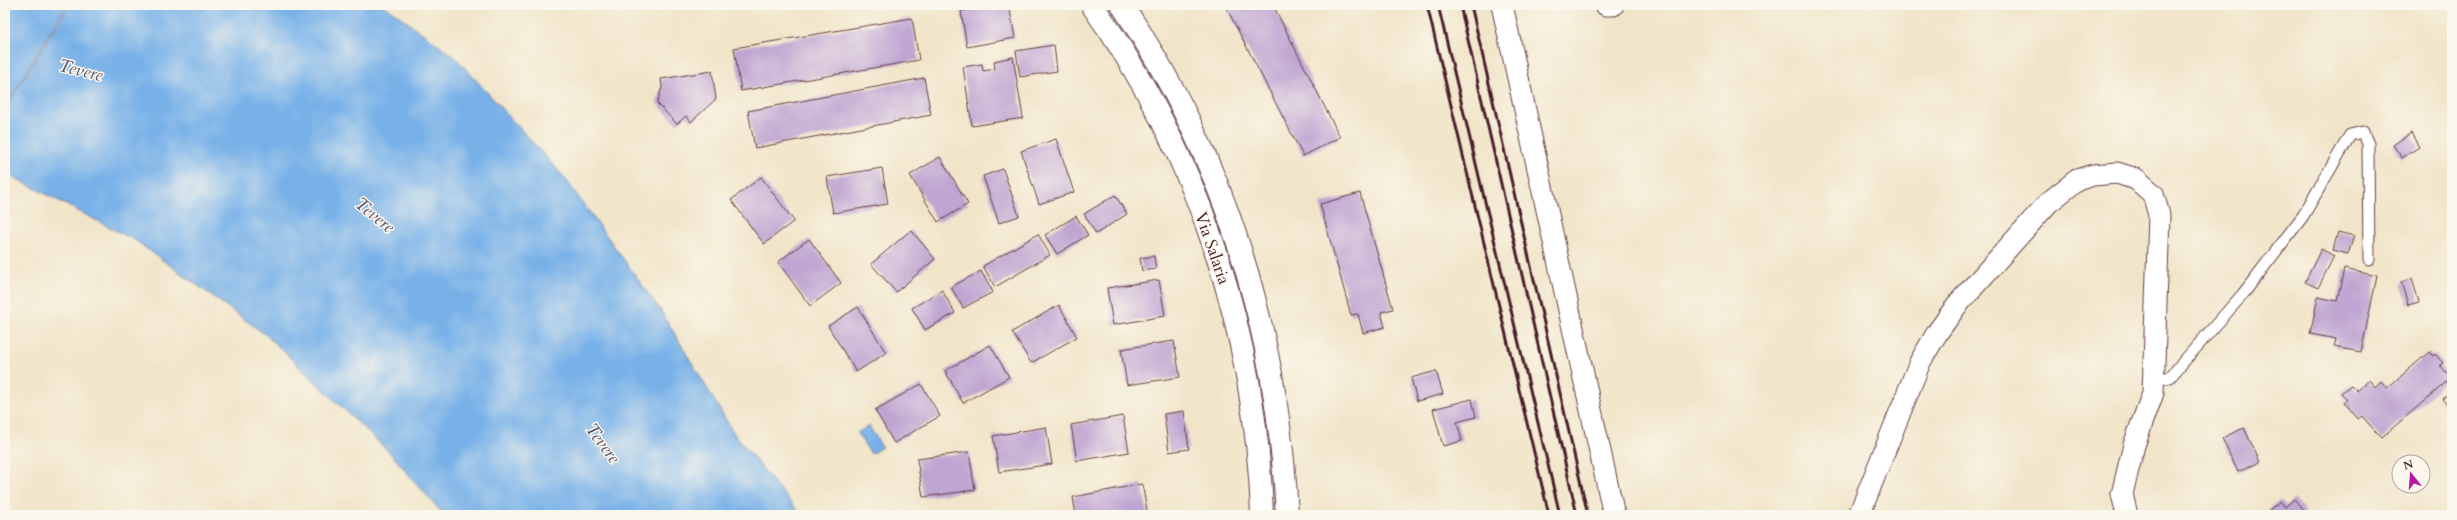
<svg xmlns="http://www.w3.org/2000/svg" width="2457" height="520" font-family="Cardo,serif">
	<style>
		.water { fill: #77b1e8; stroke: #60688a }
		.building { fill: #bfa5d1 }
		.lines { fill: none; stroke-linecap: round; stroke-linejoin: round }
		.service-casing { stroke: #633d43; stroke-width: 13 }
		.minor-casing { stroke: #633d43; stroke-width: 23 }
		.primary-casing { stroke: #633d43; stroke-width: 24 }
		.service { stroke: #fff; stroke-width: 11 }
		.minor { stroke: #fff; stroke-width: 21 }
		.primary { stroke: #fff; stroke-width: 22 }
		.rail { stroke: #4a1f2b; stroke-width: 3 }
		.labels { text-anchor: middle; stroke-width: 3; stroke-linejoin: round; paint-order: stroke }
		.street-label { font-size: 17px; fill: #4a1f2b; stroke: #fbf7ec }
		.water-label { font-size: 18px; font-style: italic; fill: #5a526d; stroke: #fbf7ec }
	</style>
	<rect width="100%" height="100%" fill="#fbf7ec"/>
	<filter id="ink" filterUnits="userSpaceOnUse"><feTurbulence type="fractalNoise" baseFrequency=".025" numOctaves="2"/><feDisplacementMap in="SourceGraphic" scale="8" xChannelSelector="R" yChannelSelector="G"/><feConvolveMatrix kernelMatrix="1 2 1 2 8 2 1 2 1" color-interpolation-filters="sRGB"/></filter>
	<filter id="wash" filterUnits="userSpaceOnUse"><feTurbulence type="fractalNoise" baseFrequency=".012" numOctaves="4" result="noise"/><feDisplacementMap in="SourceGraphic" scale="16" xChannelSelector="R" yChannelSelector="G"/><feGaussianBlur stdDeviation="0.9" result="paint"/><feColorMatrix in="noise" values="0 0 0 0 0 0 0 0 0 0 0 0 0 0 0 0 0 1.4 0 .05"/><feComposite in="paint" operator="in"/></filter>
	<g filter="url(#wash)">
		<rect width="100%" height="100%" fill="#f1e5c9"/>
		<g class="water">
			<path d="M5 5H67L5 107Z"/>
			<path d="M69 5H384L455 57 564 177 661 311 735 435 801 515H444L390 453 266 335 136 241 5 173V109Z"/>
			<path d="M869 426 882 447 871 454 857 433Z"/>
		</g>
		<g id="blocks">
			<g class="building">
				<path d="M994 5H1009L1015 38 967 47 961 11Z"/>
				<path d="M1229 5H1273L1340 137 1303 156 1226 7Z"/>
				<path d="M912 18 919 60 741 91 734 48Z"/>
				<path d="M1054 45 1057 71 1020 77 1016 51Z"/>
				<path d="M1013 57 1023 118 972 126 963 67 982 64 983 71 995 69 994 61Z"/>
				<path d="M712 71 716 99 691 122 686 116 677 124 657 103 662 87 661 79Z"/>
				<path d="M924 78 931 115 755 148 748 111Z"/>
				<path d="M2411 133 2419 147 2402 158 2393 145Z"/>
				<path d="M1056 139 1074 192 1039 204 1021 151Z"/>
				<path d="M940 157 968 204 938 222 910 175Z"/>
				<path d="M882 168 888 204 833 213 827 177Z"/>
				<path d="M1003 169 1019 216 999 223 983 176Z"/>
				<path d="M761 177 794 221 764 244 731 200Z"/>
				<path d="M1360 193 1393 309 1381 312 1385 327 1363 333 1358 314 1351 315 1320 204Z"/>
				<path d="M1115 195 1127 214 1096 234 1084 214Z"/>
				<path d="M1076 216 1088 235 1057 254 1045 235Z"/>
				<path d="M911 230 935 259 896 292 871 264Z"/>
				<path d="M2338 232 2354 236 2348 254 2333 250Z"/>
				<path d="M1038 234 1050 255 995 287 983 266Z"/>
				<path d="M809 239 841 283 810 306 778 262Z"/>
				<path d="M2321 249 2334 256 2318 288 2305 282Z"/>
				<path d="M1154 256 1156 269 1142 271 1140 258Z"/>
				<path d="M2344 269 2377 276 2361 352 2334 347 2336 339 2310 334 2318 297 2337 301Z"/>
				<path d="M981 271 993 292 963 308 951 287Z"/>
				<path d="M2412 279 2419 302 2408 305 2401 282Z"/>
				<path d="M1159 280 1165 316 1113 325 1107 288Z"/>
				<path d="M942 290 955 313 925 330 912 308Z"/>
				<path d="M1059 305 1077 337 1031 363 1012 332Z"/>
				<path d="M858 307 886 353 856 372 828 326Z"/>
				<path d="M1174 341 1180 377 1127 385 1121 349Z"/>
				<path d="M990 345 1009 377 963 403 945 371Z"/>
				<path d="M2429 352 2433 356 2435 354 2443 363 2440 365 2451 378 2381 438 2362 416 2358 419 2344 402 2347 400 2341 393 2351 385 2357 391 2369 380 2375 387 2381 381 2387 388Z"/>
				<path d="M1436 371 1443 394 1417 401 1411 378Z"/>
				<path d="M921 384 940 416 894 443 875 410Z"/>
				<path d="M2452 392V409L2443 399Z"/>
				<path d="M1472 399 1476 417 1457 422 1462 441 1443 446 1433 409Z"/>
				<path d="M1184 411 1189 449 1169 452 1164 414Z"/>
				<path d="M1123 416 1129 452 1077 461 1071 425Z"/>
				<path d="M1046 427 1052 464 999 472 993 436Z"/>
				<path d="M2244 428 2260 462 2238 472 2222 438Z"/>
				<path d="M969 452 975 490 923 497 917 459Z"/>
				<path d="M1142 484 1148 515H1076L1073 497Z"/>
				<path d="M2294 499 2305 512 2302 515H2272L2268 511 2280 501 2285 507Z"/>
			</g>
		</g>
	</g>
	<g filter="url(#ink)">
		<use href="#blocks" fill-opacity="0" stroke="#633d43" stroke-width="1"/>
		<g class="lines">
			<defs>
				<path id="service" d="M2154 381 2170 377 2243 294 2303 216 2350 135 2363 132 2368 144 2369 260"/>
				<g id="minor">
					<path d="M1502 5 1614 515"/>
					<path d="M1606 5H1613"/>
					<path d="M1859 515 1920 362 1937 333 1957 305 2048 203 2077 180 2093 175 2117 173 2136 179 2153 194 2159 215 2153 393 2134 445 2122 494 2127 515"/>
				</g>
				<g id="primary">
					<path d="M1092 5C1198 153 1256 334 1262 515"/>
					<path d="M1122 5C1225 157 1278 332 1287 515"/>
				</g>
			</defs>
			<use href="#service" class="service-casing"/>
			<use href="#minor" class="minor-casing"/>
			<use href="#primary" class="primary-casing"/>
			<use href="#service" class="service"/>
			<use href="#minor" class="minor"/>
			<use href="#primary" class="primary"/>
			<g class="rail">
				<path d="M1427 5 1549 515"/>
				<path d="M1438 5 1560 515"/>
				<path d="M1460 5 1577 515"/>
				<path d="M1471 5 1588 515"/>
			</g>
		</g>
	</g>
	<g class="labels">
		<g class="street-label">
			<text transform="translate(1213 248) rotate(71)" y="6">Via Salaria</text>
		</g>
		<g class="water-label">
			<text transform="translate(81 70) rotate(14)" y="6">Tevere</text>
			<text transform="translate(375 215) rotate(39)" y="6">Tevere</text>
			<text transform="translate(603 443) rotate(53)" y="6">Tevere</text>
		</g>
	</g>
	<rect width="2457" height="520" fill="none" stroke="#fbf7ec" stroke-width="20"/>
	<g transform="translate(2411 474) rotate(343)"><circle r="19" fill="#fbf7ec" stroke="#b4a19f"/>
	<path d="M0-3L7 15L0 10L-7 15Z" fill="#b5179e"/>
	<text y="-6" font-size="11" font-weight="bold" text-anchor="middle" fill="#4a1f2b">N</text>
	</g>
</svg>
